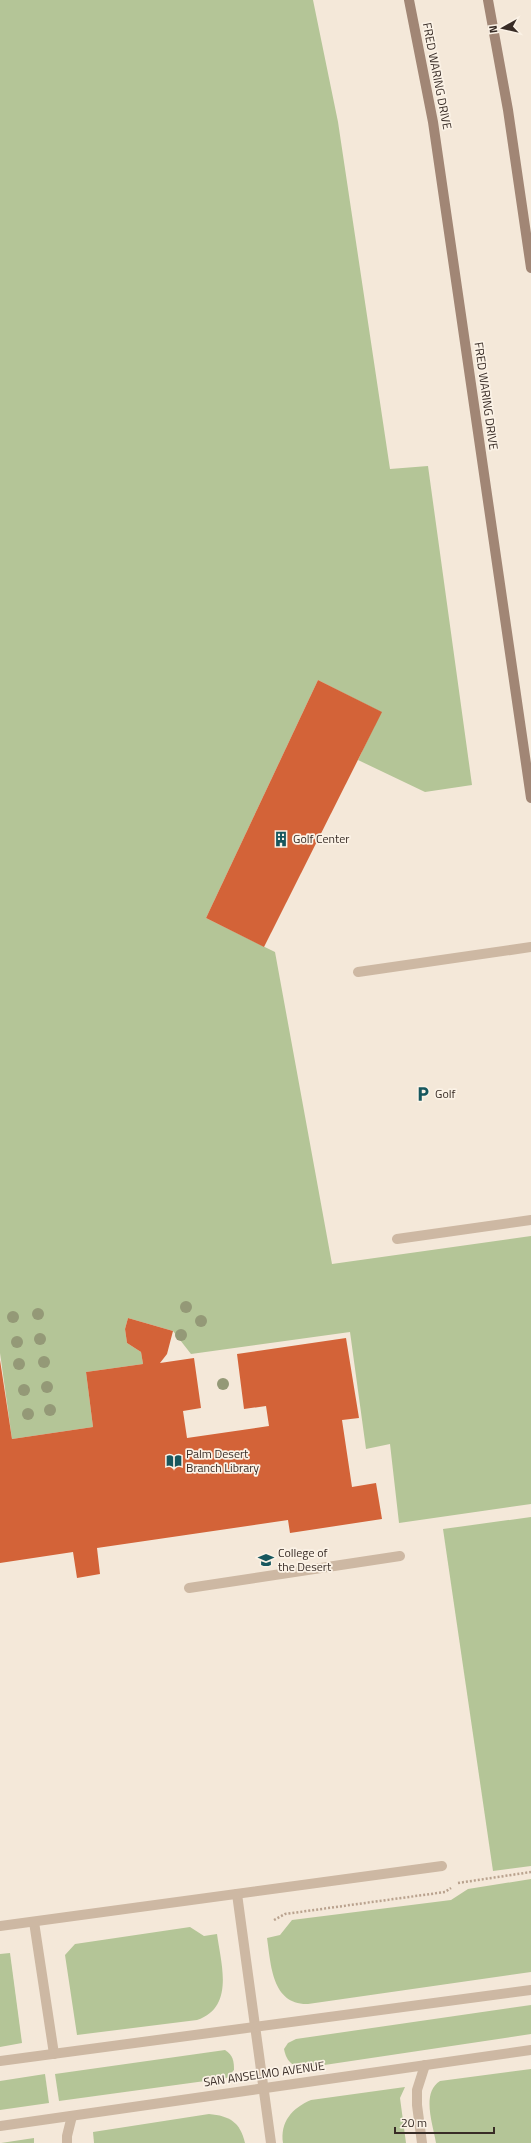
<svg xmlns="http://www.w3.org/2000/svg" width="531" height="2143" font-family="'Titillium Web',sans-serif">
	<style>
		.green { fill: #b4c597 }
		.building { fill: #d36338 }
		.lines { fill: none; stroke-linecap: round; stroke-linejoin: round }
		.path { stroke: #b9a28e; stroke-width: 2.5; stroke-dasharray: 2 2; stroke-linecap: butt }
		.lane { stroke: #cdb8a3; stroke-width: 10 }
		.street { stroke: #cdb8a3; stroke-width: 10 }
		.secondary { stroke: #a18675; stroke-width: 10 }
		.tree { fill: #949977 }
		.labels { text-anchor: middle; stroke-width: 3.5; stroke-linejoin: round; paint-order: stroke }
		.street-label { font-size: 12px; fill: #382c26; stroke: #fbf2e6 }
		.poi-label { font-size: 12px; fill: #382c26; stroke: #fbf2e6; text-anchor: start }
	</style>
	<rect width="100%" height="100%" fill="#f4e8d9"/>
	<g class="green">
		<path d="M0 0H313L338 122 390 469 428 466 472 785 425 792 358 760 381 712 318 680 206 918 275 952 332 1264 531 1236V1504L399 1523 390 1444 366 1449 350 1332 191 1354 173 1331 128 1318 125 1329 127 1343 141 1352 143 1364 86 1372 93 1427 12 1439 0 1353Z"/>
		<path d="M531 1517V1866L493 1871 443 1529Z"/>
		<path d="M531 1879V1972L308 2004C272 2005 271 1965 267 1938L280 1935 292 1920 451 1900 468 1889Z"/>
		<path d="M190 1927 204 1936 217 1934C221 1964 235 2007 197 2020L77 2035 65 1955 75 1944Z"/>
		<path d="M10 1953 22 2043 0 2047V1954Z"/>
		<path d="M531 2005V2034L311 2067C296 2068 287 2065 284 2049L288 2043 296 2039Z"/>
		<path d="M225 2050C233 2055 234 2061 234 2070L227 2078 59 2101 55 2074Z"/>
		<path d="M531 2069V2143H436C433 2124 421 2093 440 2081Z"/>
		<path d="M45 2074 49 2103 0 2110V2081Z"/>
		<path d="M405 2087 400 2098 406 2143H283C280 2122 292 2108 311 2100Z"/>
		<path d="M209 2114C230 2116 240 2122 245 2143H94L93 2132Z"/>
		<path d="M34 2138V2143H1Z"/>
	</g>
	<g class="building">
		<path d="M318 680 382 712 264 947 206 918Z"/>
		<path d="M128 1318 173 1331 167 1354 160 1363 194 1358 201 1408 183 1411 187 1438 269 1426 266 1406 244 1409 237 1354 346 1338 359 1418 342 1420 352 1487 376 1483 382 1519 290 1533 288 1520 97 1548 100 1574 77 1578 73 1552 0 1563V1360L12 1439 93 1427 86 1372 143 1364 141 1352 127 1343 125 1329Z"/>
	</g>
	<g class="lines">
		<g class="path">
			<path d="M458 1883 531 1872"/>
			<path d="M274 1920 285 1914 445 1892 451 1888"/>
		</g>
		<g class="lane">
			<path d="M358 972 531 947"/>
			<path d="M397 1239 531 1220"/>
			<path d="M189 1588 400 1556"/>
			<path d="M237 1894 271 2143"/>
			<path d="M34 1922 54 2054"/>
			<path d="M0 1926 442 1866"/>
			<path d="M67 2143V2136L72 2116"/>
			<path d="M422 2143 417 2105V2090L425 2065"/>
		</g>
		<g class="street">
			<path d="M0 2061 531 1990"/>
			<path d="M0 2126 531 2050"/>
		</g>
		<g class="secondary">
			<path d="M409 0 433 122 531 798"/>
			<path d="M488 0 508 110 531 268"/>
		</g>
	</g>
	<g class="tree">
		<circle cx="186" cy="1307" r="6"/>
		<circle cx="38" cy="1314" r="6"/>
		<circle cx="13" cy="1317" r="6"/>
		<circle cx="201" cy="1321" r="6"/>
		<circle cx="181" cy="1335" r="6"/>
		<circle cx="40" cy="1339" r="6"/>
		<circle cx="17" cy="1342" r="6"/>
		<circle cx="44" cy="1362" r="6"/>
		<circle cx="19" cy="1364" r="6"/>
		<circle cx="223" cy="1384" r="6"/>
		<circle cx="47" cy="1387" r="6"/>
		<circle cx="24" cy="1390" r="6"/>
		<circle cx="50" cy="1410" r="6"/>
		<circle cx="28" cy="1414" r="6"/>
	</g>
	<defs>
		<symbol id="building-bare" viewBox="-9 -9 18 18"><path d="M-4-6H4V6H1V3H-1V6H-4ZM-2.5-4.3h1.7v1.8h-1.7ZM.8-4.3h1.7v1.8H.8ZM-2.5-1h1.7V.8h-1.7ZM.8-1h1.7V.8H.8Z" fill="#17575e" stroke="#fbf2e6" stroke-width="2.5" paint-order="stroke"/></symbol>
		<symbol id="parking-bare" viewBox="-9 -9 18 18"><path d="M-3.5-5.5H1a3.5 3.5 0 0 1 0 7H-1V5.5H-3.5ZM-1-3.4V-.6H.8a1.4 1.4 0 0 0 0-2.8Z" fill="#17575e" stroke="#fbf2e6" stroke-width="2.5" paint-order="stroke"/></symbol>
		<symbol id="library-bare" viewBox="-9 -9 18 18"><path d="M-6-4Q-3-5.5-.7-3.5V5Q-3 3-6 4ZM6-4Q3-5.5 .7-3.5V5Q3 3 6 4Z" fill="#17575e" stroke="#fbf2e6" stroke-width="2.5" paint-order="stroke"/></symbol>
		<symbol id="university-bare" viewBox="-9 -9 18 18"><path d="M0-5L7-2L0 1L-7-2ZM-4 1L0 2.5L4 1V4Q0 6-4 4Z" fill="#17575e" stroke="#fbf2e6" stroke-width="2.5" paint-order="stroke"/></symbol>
	</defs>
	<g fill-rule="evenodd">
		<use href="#building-bare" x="270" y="828" width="22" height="22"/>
		<use href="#parking-bare" x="412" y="1083" width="22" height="22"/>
		<use href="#library-bare" x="163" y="1450" width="22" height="22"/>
		<use href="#university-bare" x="255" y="1549" width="22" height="22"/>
	</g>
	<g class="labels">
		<g class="street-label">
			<text transform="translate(437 76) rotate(79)" y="4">FRED WARING DRIVE</text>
			<text transform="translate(486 396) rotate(82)" y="4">FRED WARING DRIVE</text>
			<text transform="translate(264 2074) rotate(-8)" y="4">SAN ANSELMO AVENUE</text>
		</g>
		<g class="poi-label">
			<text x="293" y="843">Golf Center</text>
			<text x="435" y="1098">Golf</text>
			<text x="186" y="1458">Palm Desert<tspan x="186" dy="14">Branch Library</tspan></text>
			<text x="278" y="1557">College of<tspan x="278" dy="14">the Desert</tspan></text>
		</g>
	</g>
	<g transform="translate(503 28) rotate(262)" stroke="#fbf2e6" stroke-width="3" paint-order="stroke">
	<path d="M0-3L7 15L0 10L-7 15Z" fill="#382c26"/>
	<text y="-6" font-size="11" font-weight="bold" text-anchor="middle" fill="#382c26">N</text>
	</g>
	<path d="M395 2127v6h99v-6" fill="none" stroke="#382c26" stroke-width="2"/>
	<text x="401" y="2127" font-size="12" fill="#382c26" stroke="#fbf2e6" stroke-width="3" paint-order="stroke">20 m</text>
</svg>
